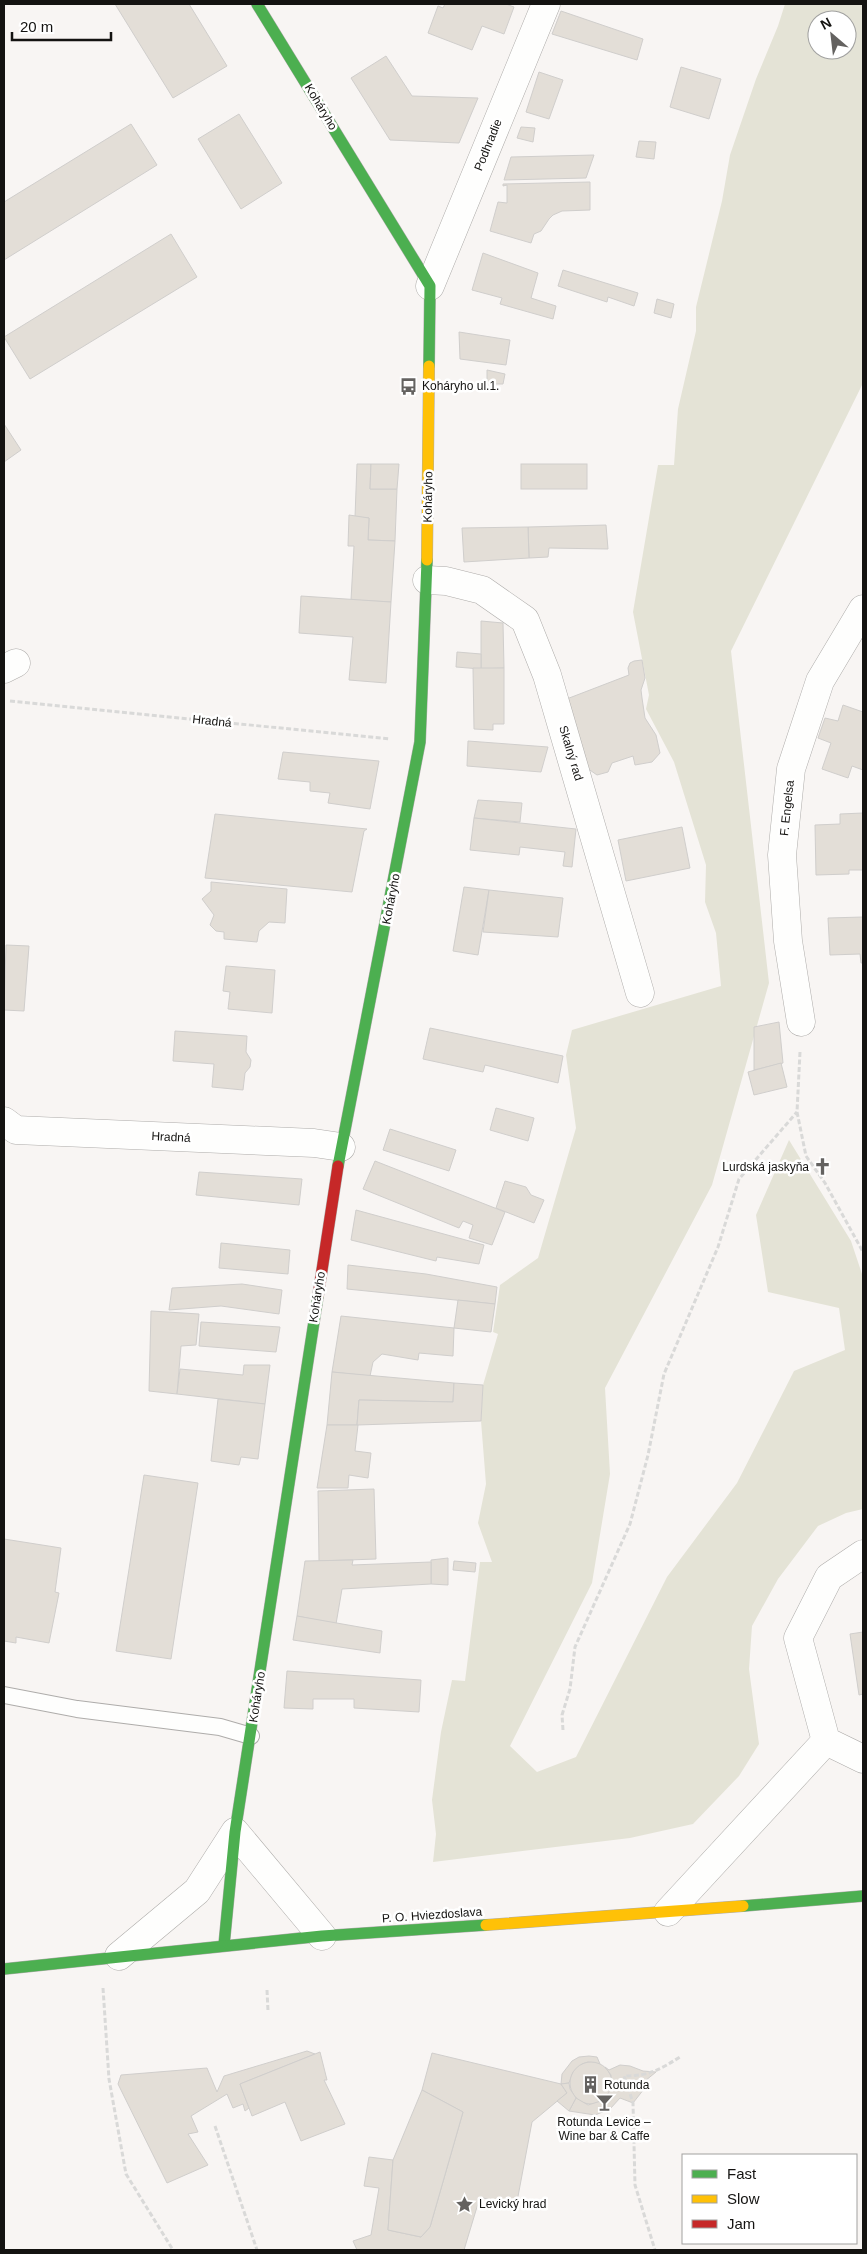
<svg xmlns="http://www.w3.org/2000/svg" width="867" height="2254" font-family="Arial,sans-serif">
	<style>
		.green { fill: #e4e3d6; fill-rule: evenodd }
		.building { fill: #e3ded7; stroke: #d0cecc }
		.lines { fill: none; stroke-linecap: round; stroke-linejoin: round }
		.lane-casing { stroke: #aeacaa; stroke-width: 18 }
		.street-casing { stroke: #aeacaa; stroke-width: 29 }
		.fast-casing { stroke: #aeacaa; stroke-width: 12 }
		.slow-casing { stroke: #aeacaa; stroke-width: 12 }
		.jam-casing { stroke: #aeacaa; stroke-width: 12 }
		.path { stroke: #d9d9d8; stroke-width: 3; stroke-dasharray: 5 2.5; stroke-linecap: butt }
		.lane { stroke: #fefefd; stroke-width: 16 }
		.street { stroke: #fefefd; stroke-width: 28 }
		.fast { stroke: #4caf50; stroke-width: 11 }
		.slow { stroke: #ffc107; stroke-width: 11 }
		.jam { stroke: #c62828; stroke-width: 11 }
		.labels { text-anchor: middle; stroke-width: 5; stroke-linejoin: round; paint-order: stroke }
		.street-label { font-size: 12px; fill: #141311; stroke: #fff }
		.poi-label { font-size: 12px; fill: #141311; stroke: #fff; text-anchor: start }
	</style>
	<rect width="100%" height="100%" fill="#f8f5f3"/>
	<path class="green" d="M785 4H863V383L731 651 769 983 712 1185 605 1388 610 1474 592 1583 510 1746 537 1772 576 1757 667 1577 737 1483 794 1371 845 1350 839 1308 768 1292 756 1215 789 1140 851 1241 863 1277V1509L846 1513 818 1526 778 1579 752 1626 749 1669 759 1744 739 1776 693 1824 630 1838 433 1862 436 1834 432 1800 441 1732 452 1680 465 1681 480 1562H492L478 1523 486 1484 481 1421 483 1385 498 1334 493 1332 500 1285 538 1258 576 1128 566 1055 572 1030 721 986 716 933 705 902 706 865 674 762 646 709 649 695 633 612 658 465H674L678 409 696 331V307L722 201 730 155 756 79 778 26ZM817 20H847V50H817Z"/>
	<g class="building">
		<path d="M115 4H189L227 66 173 98Z"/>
		<path d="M445 4H506L514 7 504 34 482 26 472 50 428 33 438 6 443 8Z"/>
		<path d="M561 11 643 39 637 60 552 34Z"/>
		<path d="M386 56 412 96 478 98 459 143 390 140 351 78Z"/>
		<path d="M681 67 721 79 709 119 670 107Z"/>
		<path d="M539 72 563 80 549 119 526 112Z"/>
		<path d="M239 114 282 183 241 209 198 139Z"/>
		<path d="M131 124 157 165 4 260V202Z"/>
		<path d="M521 127 535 128 533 142 517 138Z"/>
		<path d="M639 141 656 142 654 159 636 157Z"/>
		<path d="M594 155 586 178 504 180 511 157Z"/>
		<path d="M590 182V210L562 211 553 215 549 219 541 231 534 234 531 243 490 231 498 202 507 203V185L503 186V184Z"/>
		<path d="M171 234 197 277 30 379 4 337Z"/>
		<path d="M483 253 538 273 531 298 556 306 553 319 500 304 502 298 472 290Z"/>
		<path d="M563 270 638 293 634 306 608 297 607 302 558 286Z"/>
		<path d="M657 299 674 304 671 318 654 313Z"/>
		<path d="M459 332 510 340 506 365 460 359Z"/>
		<path d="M487 370 505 374 503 384H487Z"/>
		<path d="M4 424 21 450 4 462Z"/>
		<path d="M357 464H371L370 489H397L395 541 368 540 369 518 355 517Z"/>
		<path d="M371 464H399L397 489H370Z"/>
		<rect x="521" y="464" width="66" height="25"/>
		<path d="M349 515 369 518 368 540 395 541 391 602 351 600 354 546H348Z"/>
		<path d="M606 525 608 549 549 548 548 557 529 558 528 527Z"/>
		<path d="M528 527 529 558 464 562 462 528Z"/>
		<path d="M301 596 391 602 386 683 349 680 353 637 299 633Z"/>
		<path d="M481 621 503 623 504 668 481 669Z"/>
		<path d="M457 652 481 654V669L456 667Z"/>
		<path d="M642 660 645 678 641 690 642 698 645 718 656 735 660 753 652 762 635 765 633 756 612 763 608 772 597 775 587 768 564 700 629 675 628 668 630 663 634 661Z"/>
		<path d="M473 668H504V724H493V730L474 729Z"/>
		<path d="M843 705 863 712V770L852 766 848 778 822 769 831 743 818 738 825 718 838 721Z"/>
		<path d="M468 741 548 747 541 772 467 766Z"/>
		<path d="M283 752 379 761 370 809 328 803 330 793 310 791V782L278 779Z"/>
		<path d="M478 800 522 803 520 822 474 818Z"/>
		<path d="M863 813V870H849V874L816 875 815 825 840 824V814Z"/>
		<path d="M215 814 367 829 364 831 352 892 205 878Z"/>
		<path d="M474 818 576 829 572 867 563 866 565 852 520 847 519 855 470 850Z"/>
		<path d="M682 827 690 868 626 881 618 840Z"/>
		<path d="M211 882 287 889 285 923 269 922 259 931 257 942 224 939V932L216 931 210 925 214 915 202 899 211 891Z"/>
		<path d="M464 887 489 890 478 955 453 951Z"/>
		<path d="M489 890 563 898 558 937 483 932Z"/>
		<path d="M863 917V963H861L860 954 830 955 828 918Z"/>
		<path d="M6 945 29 946 24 1011 4 1010Z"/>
		<path d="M226 966 275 970 272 1013 228 1009 230 992 223 991Z"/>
		<path d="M779 1022 783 1063 754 1070V1027Z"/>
		<path d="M430 1028 563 1056 558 1083 485 1065 483 1072 423 1059Z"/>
		<path d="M175 1031 247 1036 246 1052 251 1060 250 1067 245 1073 243 1090 212 1087 214 1064 173 1061Z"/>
		<path d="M781 1063 787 1087 754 1095 748 1072Z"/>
		<path d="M496 1108 534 1118 528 1141 490 1130Z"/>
		<path d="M390 1129 456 1150 449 1171 383 1150Z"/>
		<path d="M375 1161 505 1212 492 1245 469 1238 473 1225 463 1221 459 1228 363 1189Z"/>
		<path d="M199 1172 302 1179 299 1205 196 1195Z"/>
		<path d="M505 1181 526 1187 531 1195 544 1200 534 1223 496 1208Z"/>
		<path d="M356 1210 484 1245 479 1264 437 1257 436 1261 351 1240Z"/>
		<path d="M221 1243 290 1250 288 1274 219 1268Z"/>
		<path d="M348 1265 426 1274 497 1287 495 1304 347 1289Z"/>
		<path d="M242 1284 282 1290 279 1314 221 1306 169 1310 172 1288Z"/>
		<path d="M458 1300 495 1304 491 1332 454 1328Z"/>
		<path d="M151 1311 199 1314 196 1345 181 1346 177 1394 149 1391Z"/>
		<path d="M341 1316 454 1328 453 1356 419 1353 418 1360 382 1354 373 1362 370 1376 332 1372Z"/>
		<path d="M201 1322 280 1327 276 1352 199 1346Z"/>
		<path d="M244 1365H270L265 1404 177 1394 180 1369 243 1375Z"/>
		<path d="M332 1372 454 1383 453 1402 359 1400 357 1425H327Z"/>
		<path d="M454 1383 483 1385 481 1421 357 1425 359 1400 453 1402Z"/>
		<path d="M218 1399 265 1404 258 1459 241 1457 239 1465 211 1461Z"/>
		<path d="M327 1425H358L355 1451 371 1453 368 1478 349 1475 348 1488H317Z"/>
		<path d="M144 1475 198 1483 171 1659 116 1651Z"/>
		<path d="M374 1489 376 1559 319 1561 318 1491Z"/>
		<path d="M4 1539 61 1548 55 1592 59 1593 49 1643 16 1637V1643L4 1641Z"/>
		<path d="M448 1558V1585L431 1584V1560Z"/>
		<path d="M353 1560 352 1565 431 1562V1584L342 1589 336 1624 297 1616 305 1561Z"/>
		<path d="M454 1561 476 1563 475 1572 453 1570Z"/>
		<path d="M297 1616 382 1631 380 1652V1653L293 1640Z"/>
		<path d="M863 1632V1694L859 1695 850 1634Z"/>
		<path d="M287 1671 421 1680 419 1712 354 1708V1699H313V1709L284 1708Z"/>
		<path d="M307 2051 315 2054 240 2084 249 2108 245 2111 243 2104 233 2108 227 2094 191 2116 198 2132 188 2134 208 2165 167 2183 118 2084 121 2075 207 2068 217 2092 224 2076Z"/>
		<path d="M320 2052 327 2080H324L345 2124 301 2141 285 2102 252 2116 240 2084Z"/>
		<path d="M432 2053 561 2084 567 2093 532 2122 516 2207 480 2197 464 2250H357L353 2241 371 2235 379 2188 364 2186 369 2157 393 2160 388 2230 421 2237 430 2227 463 2112 422 2090Z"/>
		<path d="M589 2056 597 2057 600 2064 588 2062 582 2064 573 2072 569 2083 561 2084 562 2074 572 2061 579 2057Z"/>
		<circle cx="591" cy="2083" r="21"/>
		<path d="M620 2065 630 2066 643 2071 656 2072 645 2081 644 2089 633 2103 620 2098 610 2109 595 2115 569 2111 576 2098 588 2105 604 2100 612 2087 611 2075 605 2067 609 2070Z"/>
		<path d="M569 2083 570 2089 576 2098 569 2111 557 2101 567 2093 561 2084Z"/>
		<path d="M422 2090 463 2112 430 2227 421 2237 388 2230 393 2160Z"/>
	</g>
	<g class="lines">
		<defs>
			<path id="lane" d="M4 1695 77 1709 220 1727 251 1736"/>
			<g id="street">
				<path d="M430 286 546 4"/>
				<path d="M427 580 446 581 482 590 525 620 547 675 640 993"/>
				<path d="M4 669 16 663"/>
				<path d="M801 1022 788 941 782 855 791 769 820 681 863 609"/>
				<path d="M4 1121 16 1130 314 1143 341 1147"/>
				<path d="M863 1554 829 1577 798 1638 826 1741 863 1759"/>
				<path d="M668 1912 826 1741"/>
				<path d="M119 1956 197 1891 235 1832 322 1936"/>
			</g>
			<g id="fast">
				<path d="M257 4 430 286 429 366"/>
				<path d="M338 1166 420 742 427 560"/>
				<path d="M743 1906 863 1896"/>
				<path d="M224 1945 235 1832 318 1296"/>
				<path d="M4 1969 322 1936 486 1925"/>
			</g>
			<g id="slow">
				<path d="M427 560 429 366"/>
				<path d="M486 1925 743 1906"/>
			</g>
			<path id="jam" d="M318 1296 338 1166"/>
		</defs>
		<use href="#lane" class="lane-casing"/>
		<use href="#street" class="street-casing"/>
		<use href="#fast" class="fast-casing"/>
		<use href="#slow" class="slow-casing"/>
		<use href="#jam" class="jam-casing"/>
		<g class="path">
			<path d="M10 701 390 739"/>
			<path d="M800 1052 797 1112 806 1156 825 1183 863 1252"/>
			<path d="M563 1730 562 1715 570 1689 575 1647 630 1524 648 1455 664 1374 718 1247 739 1179 797 1112"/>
			<path d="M103 1988 109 2079 126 2174 173 2250"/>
			<path d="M267 1990 268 2011"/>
			<path d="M612 2087H628L624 2076C649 2076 659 2070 680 2057"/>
			<path d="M628 2087 633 2103 635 2185 655 2250"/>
			<path d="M215 2126 257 2250"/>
		</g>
		<use href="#lane" class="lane"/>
		<use href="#street" class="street"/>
		<use href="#fast" class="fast"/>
		<use href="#slow" class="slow"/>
		<use href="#jam" class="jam"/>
	</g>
	<defs>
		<symbol id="bus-bare" viewBox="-9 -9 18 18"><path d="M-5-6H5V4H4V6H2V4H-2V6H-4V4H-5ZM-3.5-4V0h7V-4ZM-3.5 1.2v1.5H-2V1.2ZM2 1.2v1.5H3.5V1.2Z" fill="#646260" stroke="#fff" stroke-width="2.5" paint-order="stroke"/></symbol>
		<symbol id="church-bare" viewBox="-9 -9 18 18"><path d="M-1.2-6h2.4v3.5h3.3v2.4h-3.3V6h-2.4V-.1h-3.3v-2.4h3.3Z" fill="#646260" stroke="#fff" stroke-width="2.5" paint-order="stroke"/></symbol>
		<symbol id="building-bare" viewBox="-9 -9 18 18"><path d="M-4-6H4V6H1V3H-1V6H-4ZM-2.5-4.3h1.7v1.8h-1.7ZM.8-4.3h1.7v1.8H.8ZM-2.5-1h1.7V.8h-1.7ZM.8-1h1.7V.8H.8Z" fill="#646260" stroke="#fff" stroke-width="2.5" paint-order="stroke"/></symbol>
		<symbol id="bar-bare" viewBox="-9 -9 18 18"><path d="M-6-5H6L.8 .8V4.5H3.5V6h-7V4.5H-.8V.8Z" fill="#646260" stroke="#fff" stroke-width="2.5" paint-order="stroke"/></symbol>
		<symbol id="sight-bare" viewBox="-9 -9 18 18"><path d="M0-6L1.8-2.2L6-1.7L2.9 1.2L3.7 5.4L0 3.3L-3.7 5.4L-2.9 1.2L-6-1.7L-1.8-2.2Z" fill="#646260" stroke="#fff" stroke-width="2.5" paint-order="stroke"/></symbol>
	</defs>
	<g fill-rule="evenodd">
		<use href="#bus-bare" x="396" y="374" width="25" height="25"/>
		<use href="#church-bare" x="810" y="1154" width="25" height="25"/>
		<use href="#building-bare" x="578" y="2072" width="25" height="25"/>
		<use href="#bar-bare" x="592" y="2090" width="25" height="25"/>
		<use href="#sight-bare" x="452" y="2192" width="25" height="25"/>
	</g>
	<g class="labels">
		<g class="street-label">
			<text transform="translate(321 107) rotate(59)" y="4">Koháryho</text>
			<text transform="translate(488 145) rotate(-68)" y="4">Podhradie</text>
			<text transform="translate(428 497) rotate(-89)" y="4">Koháryho</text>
			<text transform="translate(212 721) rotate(6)" y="4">Hradná</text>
			<text transform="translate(571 753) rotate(73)" y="4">Skalný rad</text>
			<text transform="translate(787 808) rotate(-84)" y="4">F. Engelsa</text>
			<text transform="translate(391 899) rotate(-79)" y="4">Koháryho</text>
			<text transform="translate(171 1137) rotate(3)" y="4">Hradná</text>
			<text transform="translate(317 1297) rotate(-81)" y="4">Koháryho</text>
			<text transform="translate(257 1697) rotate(-81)" y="4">Koháryho</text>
			<text transform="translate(432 1915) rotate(-4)" y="4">P. O. Hviezdoslava</text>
		</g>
		<g class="poi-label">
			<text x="422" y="390">Koháryho ul.1.</text>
			<text x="809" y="1171" text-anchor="end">Lurdská jaskyňa</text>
			<text x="604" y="2089">Rotunda</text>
			<text x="604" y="2126" text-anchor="middle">Rotunda Levice –<tspan x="604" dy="14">Wine bar &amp; Caffe</tspan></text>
			<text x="479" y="2208">Levický hrad</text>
		</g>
	</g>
	<rect width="867" height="2254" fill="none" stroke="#141311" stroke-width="10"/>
	<rect x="682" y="2154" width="175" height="90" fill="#ffffff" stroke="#a1a1a0"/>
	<rect x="692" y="2170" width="25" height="8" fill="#4caf50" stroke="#a1a1a0"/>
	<text x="727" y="2179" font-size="15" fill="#141311">Fast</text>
	<rect x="692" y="2195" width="25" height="8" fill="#ffc107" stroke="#a1a1a0"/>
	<text x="727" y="2204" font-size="15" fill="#141311">Slow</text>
	<rect x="692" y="2220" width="25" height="8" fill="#c62828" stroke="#a1a1a0"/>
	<text x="727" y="2229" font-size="15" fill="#141311">Jam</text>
	<g transform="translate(832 35) rotate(332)"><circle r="24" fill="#ffffff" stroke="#a1a1a0"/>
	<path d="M0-4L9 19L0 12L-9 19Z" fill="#646260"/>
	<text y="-8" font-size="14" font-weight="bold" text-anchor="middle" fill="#141311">N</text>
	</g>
	<path d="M12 32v8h99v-8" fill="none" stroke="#141311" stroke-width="2.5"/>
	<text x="20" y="32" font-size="15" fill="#141311" stroke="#ffffff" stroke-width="4" paint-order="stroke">20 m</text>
</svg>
